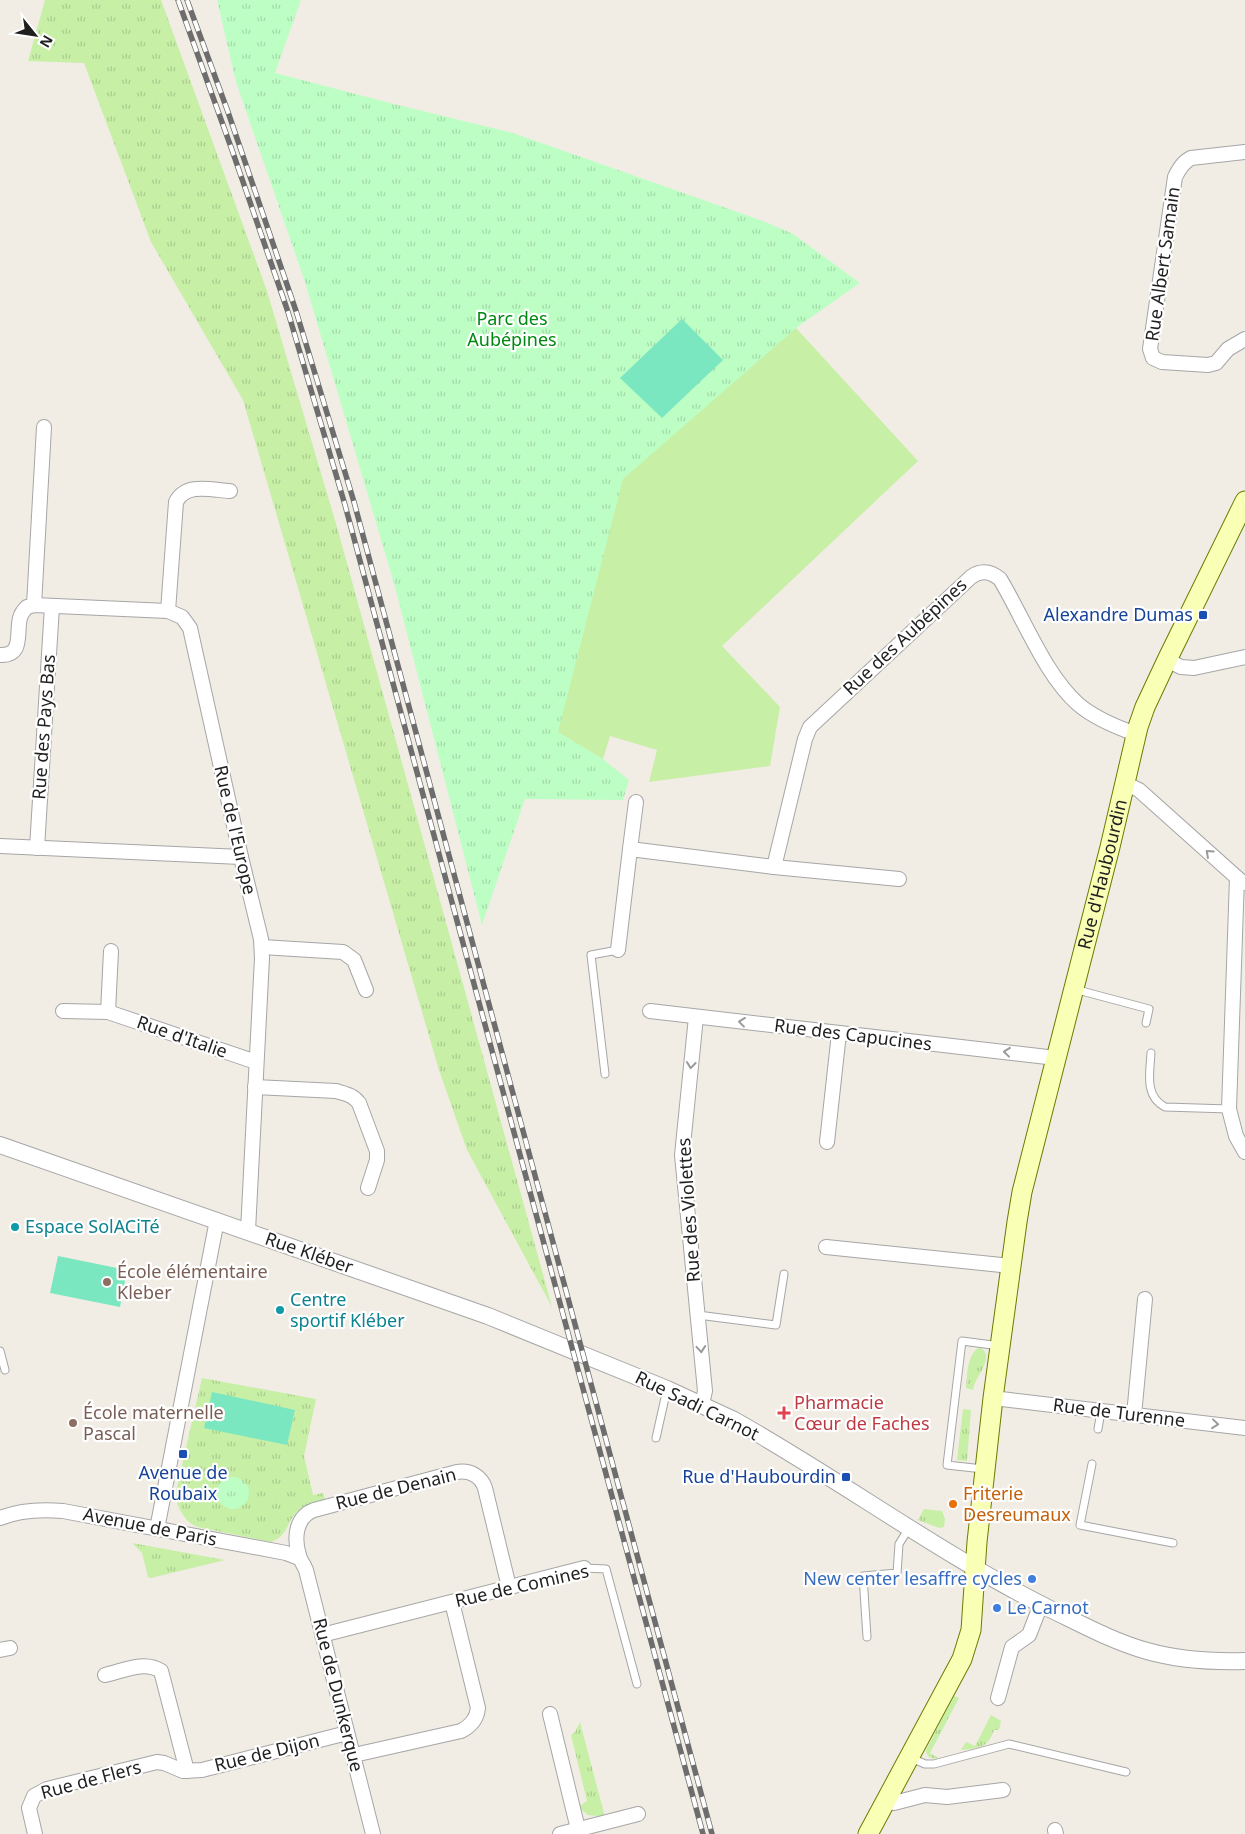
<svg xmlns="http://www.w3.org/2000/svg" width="1245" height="1834" font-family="'Noto Sans',sans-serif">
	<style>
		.grass { fill: url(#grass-tufts) }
		.park { fill: url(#park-tufts) }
		.garden { fill: #c7efa6 }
		.pitch { fill: #7be7c1 }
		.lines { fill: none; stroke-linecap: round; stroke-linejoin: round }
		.service-casing { stroke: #a6a6a6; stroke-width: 9 }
		.minor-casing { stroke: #a6a6a6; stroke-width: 16 }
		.tertiary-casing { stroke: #a6a6a6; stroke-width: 18 }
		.secondary-casing { stroke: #6a7c00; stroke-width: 21 }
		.service { stroke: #fff; stroke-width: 7 }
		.minor { stroke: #fff; stroke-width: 14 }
		.tertiary { stroke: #fff; stroke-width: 16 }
		.secondary { stroke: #f9ffb4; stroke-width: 19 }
		.rail-casing { stroke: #6d6d6d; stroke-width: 5.5 }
		.rail { stroke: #fff; stroke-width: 4; stroke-dasharray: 11; stroke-linecap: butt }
		.oneway { stroke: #9a9a9a }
		.transit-dot { fill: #1a4fb4; stroke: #fff; stroke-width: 2 }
		.culture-dot { fill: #0f9aa8; stroke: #fff; stroke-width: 2 }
		.education-dot { fill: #8d6e63; stroke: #fff; stroke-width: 2 }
		.health-dot { fill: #e0444e; stroke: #fff; stroke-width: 2 }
		.food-dot { fill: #e8710a; stroke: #fff; stroke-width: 2 }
		.shop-dot { fill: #3f7fe0; stroke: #fff; stroke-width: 2 }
		.labels { text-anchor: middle; stroke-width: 4.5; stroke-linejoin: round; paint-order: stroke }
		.street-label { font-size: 18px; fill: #1f1f1f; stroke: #fff }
		.park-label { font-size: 18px; fill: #018811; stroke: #fff }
		.transit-label { font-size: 18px; fill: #164399; stroke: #fff; text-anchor: end }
		.culture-label { font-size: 18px; fill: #0d838f; stroke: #fff; text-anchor: start }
		.education-label { font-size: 18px; fill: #785e54; stroke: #fff; text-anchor: start }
		.health-label { font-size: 18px; fill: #be3a42; stroke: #fff; text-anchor: start }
		.food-label { font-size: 18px; fill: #c56008; stroke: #fff; text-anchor: start }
		.shop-label { font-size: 18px; fill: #366cbe; stroke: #fff; text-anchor: end }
	</style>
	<defs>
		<pattern id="grass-tufts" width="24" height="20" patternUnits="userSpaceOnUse" patternTransform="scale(1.25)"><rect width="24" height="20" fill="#c7efa6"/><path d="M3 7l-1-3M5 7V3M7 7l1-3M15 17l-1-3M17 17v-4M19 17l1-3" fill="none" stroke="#aacc8e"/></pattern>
		<pattern id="park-tufts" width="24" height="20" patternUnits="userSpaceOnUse" patternTransform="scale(1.25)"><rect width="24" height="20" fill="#bdfec5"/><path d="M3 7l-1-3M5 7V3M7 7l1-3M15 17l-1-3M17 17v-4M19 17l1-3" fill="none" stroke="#a2d9a9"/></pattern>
	</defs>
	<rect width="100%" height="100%" fill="#f1ede4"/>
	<g class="grass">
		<path d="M45 0H161L267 291 337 527 552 1307 467 1150 439 1070 243 400 151 242 84 63 28 61Z"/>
		<path d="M979 1347C998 1356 974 1377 973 1390L966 1388C968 1373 966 1357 979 1347Z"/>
		<path d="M202 1378 316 1399 304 1456 313 1495 323 1493 325 1500C316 1502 305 1504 299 1510 286 1520 290 1535 271 1542L198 1527C185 1523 178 1508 175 1496Z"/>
		<path d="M963 1409 971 1410 967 1461 957 1460Z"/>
		<path d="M924 1509 942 1511 945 1519 944 1527 939 1528 918 1520Z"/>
		<path d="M132 1543 225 1560 151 1578 148 1577 142 1553Z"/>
		<path d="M954 1696 959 1698 930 1753 938 1758C931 1759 926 1757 926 1750Z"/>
		<path d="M991 1715 1001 1721 999 1730H994C988 1748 979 1748 961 1750L966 1742 975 1746Z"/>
		<path d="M580 1722 605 1817 588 1815 578 1807 587 1801 571 1735 575 1732Z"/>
	</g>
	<g class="park">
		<path d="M217 0H301L275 73 394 104 513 133 763 221 793 234 860 283 796 328 558 731 603 759 629 780 623 800 525 799 482 925 395 587 305 282 236 82Z"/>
		<circle cx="233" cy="1493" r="16"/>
	</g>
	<path class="garden" d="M796 328 918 461 722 646 780 707 770 766 649 782 657 750 610 736 603 759 558 732 623 479Z"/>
	<g class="pitch">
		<path d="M682 319 723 360 662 418 620 378Z"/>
		<path d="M58 1256 127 1270 120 1307 50 1293Z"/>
		<path d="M212 1392 295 1410 287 1445 204 1428Z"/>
	</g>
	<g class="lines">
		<defs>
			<g id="service">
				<path d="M1074 989 1149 1009 1146 1023"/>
				<path d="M1151 1053C1150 1072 1144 1096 1165 1107L1229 1109"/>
				<path d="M605 1074 591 955 618 950"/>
				<path d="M698 1315 776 1325 784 1274"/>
				<path d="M0 1351 5 1370"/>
				<path d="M1098 1429 1101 1411"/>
				<path d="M656 1438 667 1389"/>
				<path d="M1092 1464 1080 1525 1173 1543"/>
				<path d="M983 1469 947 1465 962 1341 1000 1346"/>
				<path d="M584 1568 606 1569 637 1684"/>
				<path d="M867 1637 863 1576 897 1573 899 1544 909 1528"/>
				<path d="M911 1758 925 1764H934L1009 1744 1126 1772"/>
			</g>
			<g id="minor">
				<path d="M1245 152 1191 158C1183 162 1179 169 1175 177L1150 349 1153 358 1162 362 1208 365 1216 363 1228 349 1245 339"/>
				<path d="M230 491C212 490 186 482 176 502L168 611 182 617 190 628 241 857 261 939 262 958 248 1231"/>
				<path d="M34 605 44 427"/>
				<path d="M0 655C24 656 16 633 20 618 21 614 24 610 27 607L34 605 168 611"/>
				<path d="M1167 660 1181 667 1194 668 1245 657"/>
				<path d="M1124 783 1139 790 1243 883"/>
				<path d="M0 846 241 857"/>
				<path d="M37 848 52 606"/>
				<path d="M630 849 636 802"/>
				<path d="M774 867 899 879"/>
				<path d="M1237 878 1229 1109 1236 1136 1245 1152"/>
				<path d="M262 947 343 952 354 960 366 990"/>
				<path d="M618 950 630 849 774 867 805 739 810 727 971 577C981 570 990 571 1000 579 1023 617 1045 675 1078 704 1094 718 1116 727 1136 734"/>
				<path d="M63 1011 108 1012 256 1062"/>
				<path d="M650 1011 1056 1058"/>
				<path d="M108 1012 111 951"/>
				<path d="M696 1017 682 1155 705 1391 702 1404"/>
				<path d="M255 1087 336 1091C346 1094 353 1095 359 1103L377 1151V1160L368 1188"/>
				<path d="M827 1142 839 1033"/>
				<path d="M826 1247 1011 1266"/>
				<path d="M993 1398 1245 1428"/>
				<path d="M1134 1415 1145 1299"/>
				<path d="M0 1518C20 1510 41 1509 63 1511L286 1553 299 1558"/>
				<path d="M157 1529 217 1220"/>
				<path d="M322 1635 584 1568"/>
				<path d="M0 1650 10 1648"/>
				<path d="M105 1675C123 1671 144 1660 161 1671L187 1771"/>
				<path d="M998 1698 1012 1647 1029 1635 1041 1604"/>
				<path d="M550 1714 578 1829"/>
				<path d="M354 1755 461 1731C471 1726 477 1718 478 1708L452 1602"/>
				<path d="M886 1801 894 1803 925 1795 947 1797 1003 1790"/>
				<path d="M1055 1830 1056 1834"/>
				<path d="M35 1834 29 1808 34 1796 47 1789 157 1762 164 1763 183 1771 202 1770 347 1733"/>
				<path d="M373 1834 306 1570C304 1565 300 1560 299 1555 294 1539 295 1517 314 1510L457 1472C470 1470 481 1476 485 1488L509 1587"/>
				<path d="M560 1834 638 1814"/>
			</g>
			<path id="tertiary" d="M0 1145 488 1316 667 1389 734 1420C841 1480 940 1554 1050 1609 1081 1624 1114 1642 1147 1651 1179 1660 1212 1662 1245 1661"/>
			<g id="secondary">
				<path id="s1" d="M868 1834 962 1659 971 1630 977 1542 993 1398 1017 1222 1022 1192 1110 847 1138 727 1145 707 1167 660 1245 501"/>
			</g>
		</defs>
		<use href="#service" class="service-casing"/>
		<use href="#minor" class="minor-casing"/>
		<use href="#tertiary" class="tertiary-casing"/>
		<use href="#secondary" class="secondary-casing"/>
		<use href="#service" class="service"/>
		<use href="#minor" class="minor"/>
		<use href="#tertiary" class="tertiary"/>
		<use href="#secondary" class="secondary"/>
		<defs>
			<g id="rail">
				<path d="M178 0 232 150 288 312 345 505 703 1834"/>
				<path d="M187 0 228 112 296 311 354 502 712 1834"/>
			</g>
		</defs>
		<use href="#rail" class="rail-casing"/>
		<use href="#rail" class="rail"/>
	</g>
	<defs><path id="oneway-chevron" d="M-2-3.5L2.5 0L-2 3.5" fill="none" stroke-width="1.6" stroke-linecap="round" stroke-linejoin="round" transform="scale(1.25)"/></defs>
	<g class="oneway">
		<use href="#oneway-chevron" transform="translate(1209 853) rotate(-138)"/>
		<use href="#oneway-chevron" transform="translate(742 1022) rotate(-173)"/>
		<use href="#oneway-chevron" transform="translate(1007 1052) rotate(-174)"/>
		<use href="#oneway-chevron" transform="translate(691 1065) rotate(96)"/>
		<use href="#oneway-chevron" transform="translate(701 1349) rotate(85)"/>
		<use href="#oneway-chevron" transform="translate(1215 1424) rotate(6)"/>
	</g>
	<g class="transit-dot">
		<rect x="1198" y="610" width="10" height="10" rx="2.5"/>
		<rect x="178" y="1449" width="10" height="10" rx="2.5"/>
		<rect x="841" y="1472" width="10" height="10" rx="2.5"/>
	</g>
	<g class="culture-dot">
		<circle cx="15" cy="1227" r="5"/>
		<circle cx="280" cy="1310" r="5"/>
	</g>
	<g class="education-dot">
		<circle cx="107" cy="1282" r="5"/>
		<circle cx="73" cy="1423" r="5"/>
	</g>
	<path class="health-dot" d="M781.5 1405.5h5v5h5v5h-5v5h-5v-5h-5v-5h5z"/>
	<circle class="food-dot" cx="953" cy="1504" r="5"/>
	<g class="shop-dot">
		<circle cx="1032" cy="1579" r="5"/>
		<circle cx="997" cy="1608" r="5"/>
	</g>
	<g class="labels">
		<g class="street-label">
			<text transform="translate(1163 264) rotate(-82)" y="6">Rue Albert Samain</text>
			<text transform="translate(905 637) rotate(-43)" y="6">Rue des Aubépines</text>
			<text transform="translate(44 727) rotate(-86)" y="6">Rue des Pays Bas</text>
			<text transform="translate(235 830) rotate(77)" y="6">Rue de l'Europe</text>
			<text dy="6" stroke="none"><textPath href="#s1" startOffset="998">Rue d'Haubourdin</textPath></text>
			<text transform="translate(853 1035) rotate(7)" y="6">Rue des Capucines</text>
			<text transform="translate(182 1037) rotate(19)" y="6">Rue d'Italie</text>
			<text transform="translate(689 1210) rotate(-94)" y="6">Rue des Violettes</text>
			<text transform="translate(309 1253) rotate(19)" y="6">Rue Kléber</text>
			<text transform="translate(697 1406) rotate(26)" y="6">Rue Sadi Carnot</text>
			<text transform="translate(1119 1413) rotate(7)" y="6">Rue de Turenne</text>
			<text transform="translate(396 1489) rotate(-14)" y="6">Rue de Denain</text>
			<text transform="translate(150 1527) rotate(11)" y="6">Avenue de Paris</text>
			<text transform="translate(522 1586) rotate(-13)" y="6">Rue de Comines</text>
			<text transform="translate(338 1695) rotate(76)" y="6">Rue de Dunkerque</text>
			<text transform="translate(267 1753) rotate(-14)" y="6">Rue de Dijon</text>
			<text transform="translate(91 1780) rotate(-15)" y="6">Rue de Flers</text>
		</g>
		<g class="park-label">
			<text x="512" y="325">Parc des<tspan x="512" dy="21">Aubépines</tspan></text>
		</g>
		<g class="transit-label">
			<text x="1193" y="621">Alexandre Dumas</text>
			<text x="183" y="1479" text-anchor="middle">Avenue de<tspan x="183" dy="21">Roubaix</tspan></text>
			<text x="836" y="1483">Rue d'Haubourdin</text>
		</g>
		<g class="culture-label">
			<text x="25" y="1233">Espace SolACiTé</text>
			<text x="290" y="1306">Centre<tspan x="290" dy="21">sportif Kléber</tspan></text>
		</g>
		<g class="education-label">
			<text x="117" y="1278">École élémentaire<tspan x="117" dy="21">Kleber</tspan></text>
			<text x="83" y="1419">École maternelle<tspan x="83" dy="21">Pascal</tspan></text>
		</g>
		<g class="health-label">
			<text x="794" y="1409">Pharmacie<tspan x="794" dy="21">Cœur de Faches</tspan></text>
		</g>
		<g class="food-label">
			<text x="963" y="1500">Friterie<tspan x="963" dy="21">Desreumaux</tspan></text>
		</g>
		<g class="shop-label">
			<text x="1022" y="1585">New center lesaffre cycles</text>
			<text x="1007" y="1614" text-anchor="start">Le Carnot</text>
		</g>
	</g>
	<g transform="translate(35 35) rotate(120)" stroke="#ffffff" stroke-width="4" paint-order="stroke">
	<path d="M0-4L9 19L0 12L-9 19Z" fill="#1f1f1f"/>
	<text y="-8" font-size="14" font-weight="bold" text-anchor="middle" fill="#1f1f1f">N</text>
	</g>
</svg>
